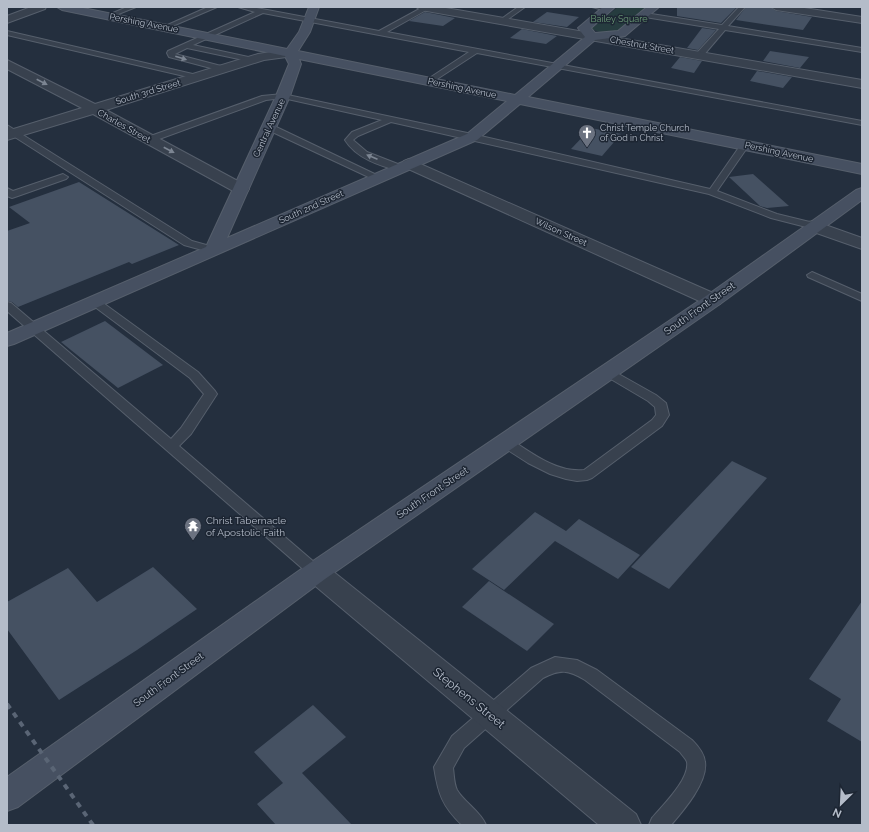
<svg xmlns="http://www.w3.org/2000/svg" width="869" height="832" font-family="Raleway,sans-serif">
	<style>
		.green { fill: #263c3f }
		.building { fill: #455162 }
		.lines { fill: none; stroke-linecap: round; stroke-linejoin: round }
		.lane-casing { stroke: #565f6c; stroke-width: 2 }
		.street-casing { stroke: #565f6c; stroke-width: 2 }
		.secondary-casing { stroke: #565f6c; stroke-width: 2 }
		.lane { fill: #38414e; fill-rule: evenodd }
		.street { fill: #38414e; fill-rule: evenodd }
		.secondary { fill: #465061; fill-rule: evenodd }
		.rail { stroke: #5a6575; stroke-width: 4; stroke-dasharray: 5.5 5.5; stroke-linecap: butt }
		.oneway { fill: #7c8592 }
		.labels { text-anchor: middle; stroke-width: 3; stroke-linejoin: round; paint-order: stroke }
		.far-park-label { font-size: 9px; fill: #6b9a76; stroke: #1d2633 }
		.far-street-label { font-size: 9px; fill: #b4bcc9; stroke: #1d2633 }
		.far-poi-label { font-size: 9px; fill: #b4bcc9; stroke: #1d2633; text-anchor: start }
		.street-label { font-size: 10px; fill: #b4bcc9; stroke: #1d2633 }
		.poi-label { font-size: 10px; fill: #b4bcc9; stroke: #1d2633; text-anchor: start }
		.near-street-label { font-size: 12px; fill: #b4bcc9; stroke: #1d2633 }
	</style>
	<rect width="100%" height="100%" fill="#242f3e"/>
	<path class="green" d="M618 7H648L618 33H603L591 29Z"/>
	<g class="building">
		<path d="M677 7H737L721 23 677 16Z"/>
		<path d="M746 7H770L776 11 812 17 803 30 736 20Z"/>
		<path d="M425 12 455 18 443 26 409 21Z"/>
		<path d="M547 12 579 17 567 27 533 22Z"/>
		<path d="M702 28 716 30 698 50 687 48Z"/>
		<path d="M522 29 557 36 546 44 510 38Z"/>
		<path d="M770 51 809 57 800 68 763 61Z"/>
		<path d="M680 57 702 61 694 73 671 68Z"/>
		<path d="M757 71 792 77 783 88 750 81Z"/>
		<path d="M591 128 621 134 602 156 571 149Z"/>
		<path d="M753 174 789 206 767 208 760 206 729 177Z"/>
		<path d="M79 182 179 245 132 264 129 262 18 307 12 302 7 301V231L30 223 9 207Z"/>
		<path d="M105 321 163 365 118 388 61 342Z"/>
		<path d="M732 461 767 478 669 589 631 567Z"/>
		<path d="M535 512 566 531 579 519 640 555 618 579 555 541 504 590 472 569Z"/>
		<path d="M153 567 197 609 137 650 59 700 7 629V602L68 568 97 602Z"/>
		<path d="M489 581 554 624 527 651 462 607Z"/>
		<path d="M862 601V742L827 721 841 699 809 679Z"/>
		<path d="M313 705 346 737 302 773 352 825H276L257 804 283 783 254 752Z"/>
	</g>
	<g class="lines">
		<defs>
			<g id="lane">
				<path d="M127 7H136L111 17 106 16Z"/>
				<path d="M208 7H217L168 28 163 27Z"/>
				<path d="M238 7H251L379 31 423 7H429L428 9 387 32 862 121V125L477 53 431 83 427 81 428 79 469 52 263 13 193 45 253 58V62L187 48 175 54 225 67V71H222L169 57 167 53 168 51 255 12Z"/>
				<path d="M518 7H525L504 22H500V20Z"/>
				<path d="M592 7H607L610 9 607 11Z"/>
				<path d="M739 7H745L728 26 862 48V52L725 30 702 57H699L695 55 719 29 645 17 642 15 645 13 722 25Z"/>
				<path d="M7 31 197 75 201 77 197 79 7 35Z"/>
				<path d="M283 94 472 134 710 189 742 143 745 142 749 145 717 191 777 214 818 224 819 226 814 229 771 218 709 194 391 122 358 136 353 140 367 152 403 166 404 168 400 171C380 166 356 158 345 140L352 132 382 120 283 98 266 100 151 142 148 143 144 140 145 138 262 96Z"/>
				<path d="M7 125 192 241 217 248 218 250 213 253 184 245 7 132Z"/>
				<path d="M266 125H272L383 178 381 180H375L266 129 265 127Z"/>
				<path d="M63 174 68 177 66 179 15 197 12 198 7 196V188L13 191Z"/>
				<path d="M812 272 862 294V301L808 277 807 275Z"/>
				<path d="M95 299 99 300 198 372 215 391 217 394 191 434 179 446 321 568 324 572 321 576 316 578 311 576 7 311V302L11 303 171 439 181 428 204 394 190 378 91 304 89 302Z"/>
				<path d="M608 368 656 395 666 403 669 415 662 426 592 478 587 480 577 481 566 479 550 474 528 463 500 445 498 442 500 439 505 438 510 439C532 453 557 473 584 470L652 420 656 415 655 407 648 401 604 375 602 372 604 369Z"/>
				<path d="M555 657 577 660 597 670 692 740C698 746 704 753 705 762 708 782 684 810 671 825H649L652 818C662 806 690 779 687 762 686 759 682 755 680 752L585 680C568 670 561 669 543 678L464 748 453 768C454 775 454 784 457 790 465 803 480 811 486 825H462C442 806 438 793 434 767L452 736 531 668Z"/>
			</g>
			<g id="street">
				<path d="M31 7H46L45 9 7 23V16Z"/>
				<path d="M416 7H440L862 80V88L421 10Z"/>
				<path d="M771 7H798L862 17V23L776 10Z"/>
				<path d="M290 49 294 50 296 53 294 56 264 60 106 110 247 186 249 189 247 192 241 194 235 192 93 114 7 140V131L82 108 7 69V60L95 104 258 54Z"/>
				<path d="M409 159 720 296 722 300 720 304 713 306 706 304 404 167 401 164 404 161Z"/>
				<path d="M814 221 862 238V249L808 230 806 226 808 222Z"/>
				<path d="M316 562 325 565 636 814 641 825H599L307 579 303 572 307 565Z"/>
			</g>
			<g id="secondary">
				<path d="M57 7H78L287 49 299 32 309 7H319L310 32 298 51 515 95 585 37 578 28 603 7H615L591 28 595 33 618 31 647 7H659L625 36 595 40 528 97 862 164V174L520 104 477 140 14 344 7 346V333L206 247 276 96 289 64 285 56 62 10ZM299 59 507 101 467 134 227 238 290 96 301 64Z"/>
				<path d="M862 188V200L720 304 325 579 18 807 7 811V777L307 565 706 296 856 190Z"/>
			</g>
		</defs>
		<use href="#lane" class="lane-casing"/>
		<use href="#street" class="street-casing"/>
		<use href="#secondary" class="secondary-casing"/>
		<use href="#lane" class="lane"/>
		<use href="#street" class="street"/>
		<use href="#secondary" class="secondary"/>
		<path class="rail" d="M7 704 93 825"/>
	</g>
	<defs><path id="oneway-solid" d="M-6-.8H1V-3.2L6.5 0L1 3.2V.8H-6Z"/></defs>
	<g class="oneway">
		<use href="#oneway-solid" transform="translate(181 58) rotate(18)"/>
		<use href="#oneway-solid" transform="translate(42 82) rotate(27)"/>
		<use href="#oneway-solid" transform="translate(169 150) rotate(28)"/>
		<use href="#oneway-solid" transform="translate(372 157) rotate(-157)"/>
	</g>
	<defs>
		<symbol id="church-pin" viewBox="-11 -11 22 30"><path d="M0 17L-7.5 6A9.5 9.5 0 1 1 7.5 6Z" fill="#6b7280" stroke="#1d2633"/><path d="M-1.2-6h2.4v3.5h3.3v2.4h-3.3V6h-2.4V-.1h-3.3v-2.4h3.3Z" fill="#fff"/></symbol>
		<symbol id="temple-pin" viewBox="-11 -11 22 30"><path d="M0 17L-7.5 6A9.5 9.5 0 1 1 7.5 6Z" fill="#6b7280" stroke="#1d2633"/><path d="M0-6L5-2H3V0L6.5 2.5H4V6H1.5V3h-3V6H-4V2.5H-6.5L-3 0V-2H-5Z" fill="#fff"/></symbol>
	</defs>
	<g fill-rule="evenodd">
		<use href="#church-pin" x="577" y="123" width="20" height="27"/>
		<use href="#temple-pin" x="183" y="516" width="20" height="27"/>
	</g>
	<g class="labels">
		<g class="far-park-label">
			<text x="619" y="22">Bailey Square</text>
		</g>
		<g class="far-street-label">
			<text transform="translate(144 23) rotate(11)" y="3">Pershing Avenue</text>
			<text transform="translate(642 45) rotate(10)" y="3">Chestnut Street</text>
			<text transform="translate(462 88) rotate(12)" y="3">Pershing Avenue</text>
			<text transform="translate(148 92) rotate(-17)" y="3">South 3rd Street</text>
			<text transform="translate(124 126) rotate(29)" y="3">Charles Street</text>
			<text transform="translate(269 128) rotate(-65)" y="3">Central Avenue</text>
			<text transform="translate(779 152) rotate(12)" y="3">Pershing Avenue</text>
			<text transform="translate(311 207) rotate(-24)" y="3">South 2nd Street</text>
			<text transform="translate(561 232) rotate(24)" y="3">Wilson Street</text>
		</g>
		<g class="far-poi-label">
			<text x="600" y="131">Christ Temple Church<tspan x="600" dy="10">of God in Christ</tspan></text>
		</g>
		<g class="street-label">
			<text transform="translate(699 308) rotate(-35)" y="4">South Front Street</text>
			<text transform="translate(432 492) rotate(-34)" y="4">South Front Street</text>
			<text transform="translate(168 679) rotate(-36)" y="4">South Front Street</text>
		</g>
		<g class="poi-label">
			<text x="206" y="524">Christ Tabernacle<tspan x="206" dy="12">of Apostolic Faith</tspan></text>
		</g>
		<g class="near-street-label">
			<text transform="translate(469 698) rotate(39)" y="4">Stephens Street</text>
		</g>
	</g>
	<rect width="869" height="832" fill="none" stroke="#b4bcc9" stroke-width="16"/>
	<g transform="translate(841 804) rotate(204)" stroke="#1d2633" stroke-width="3" paint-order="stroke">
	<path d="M0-3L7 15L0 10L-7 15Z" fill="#b4bcc9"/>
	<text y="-6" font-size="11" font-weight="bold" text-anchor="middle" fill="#b4bcc9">N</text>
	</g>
</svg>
